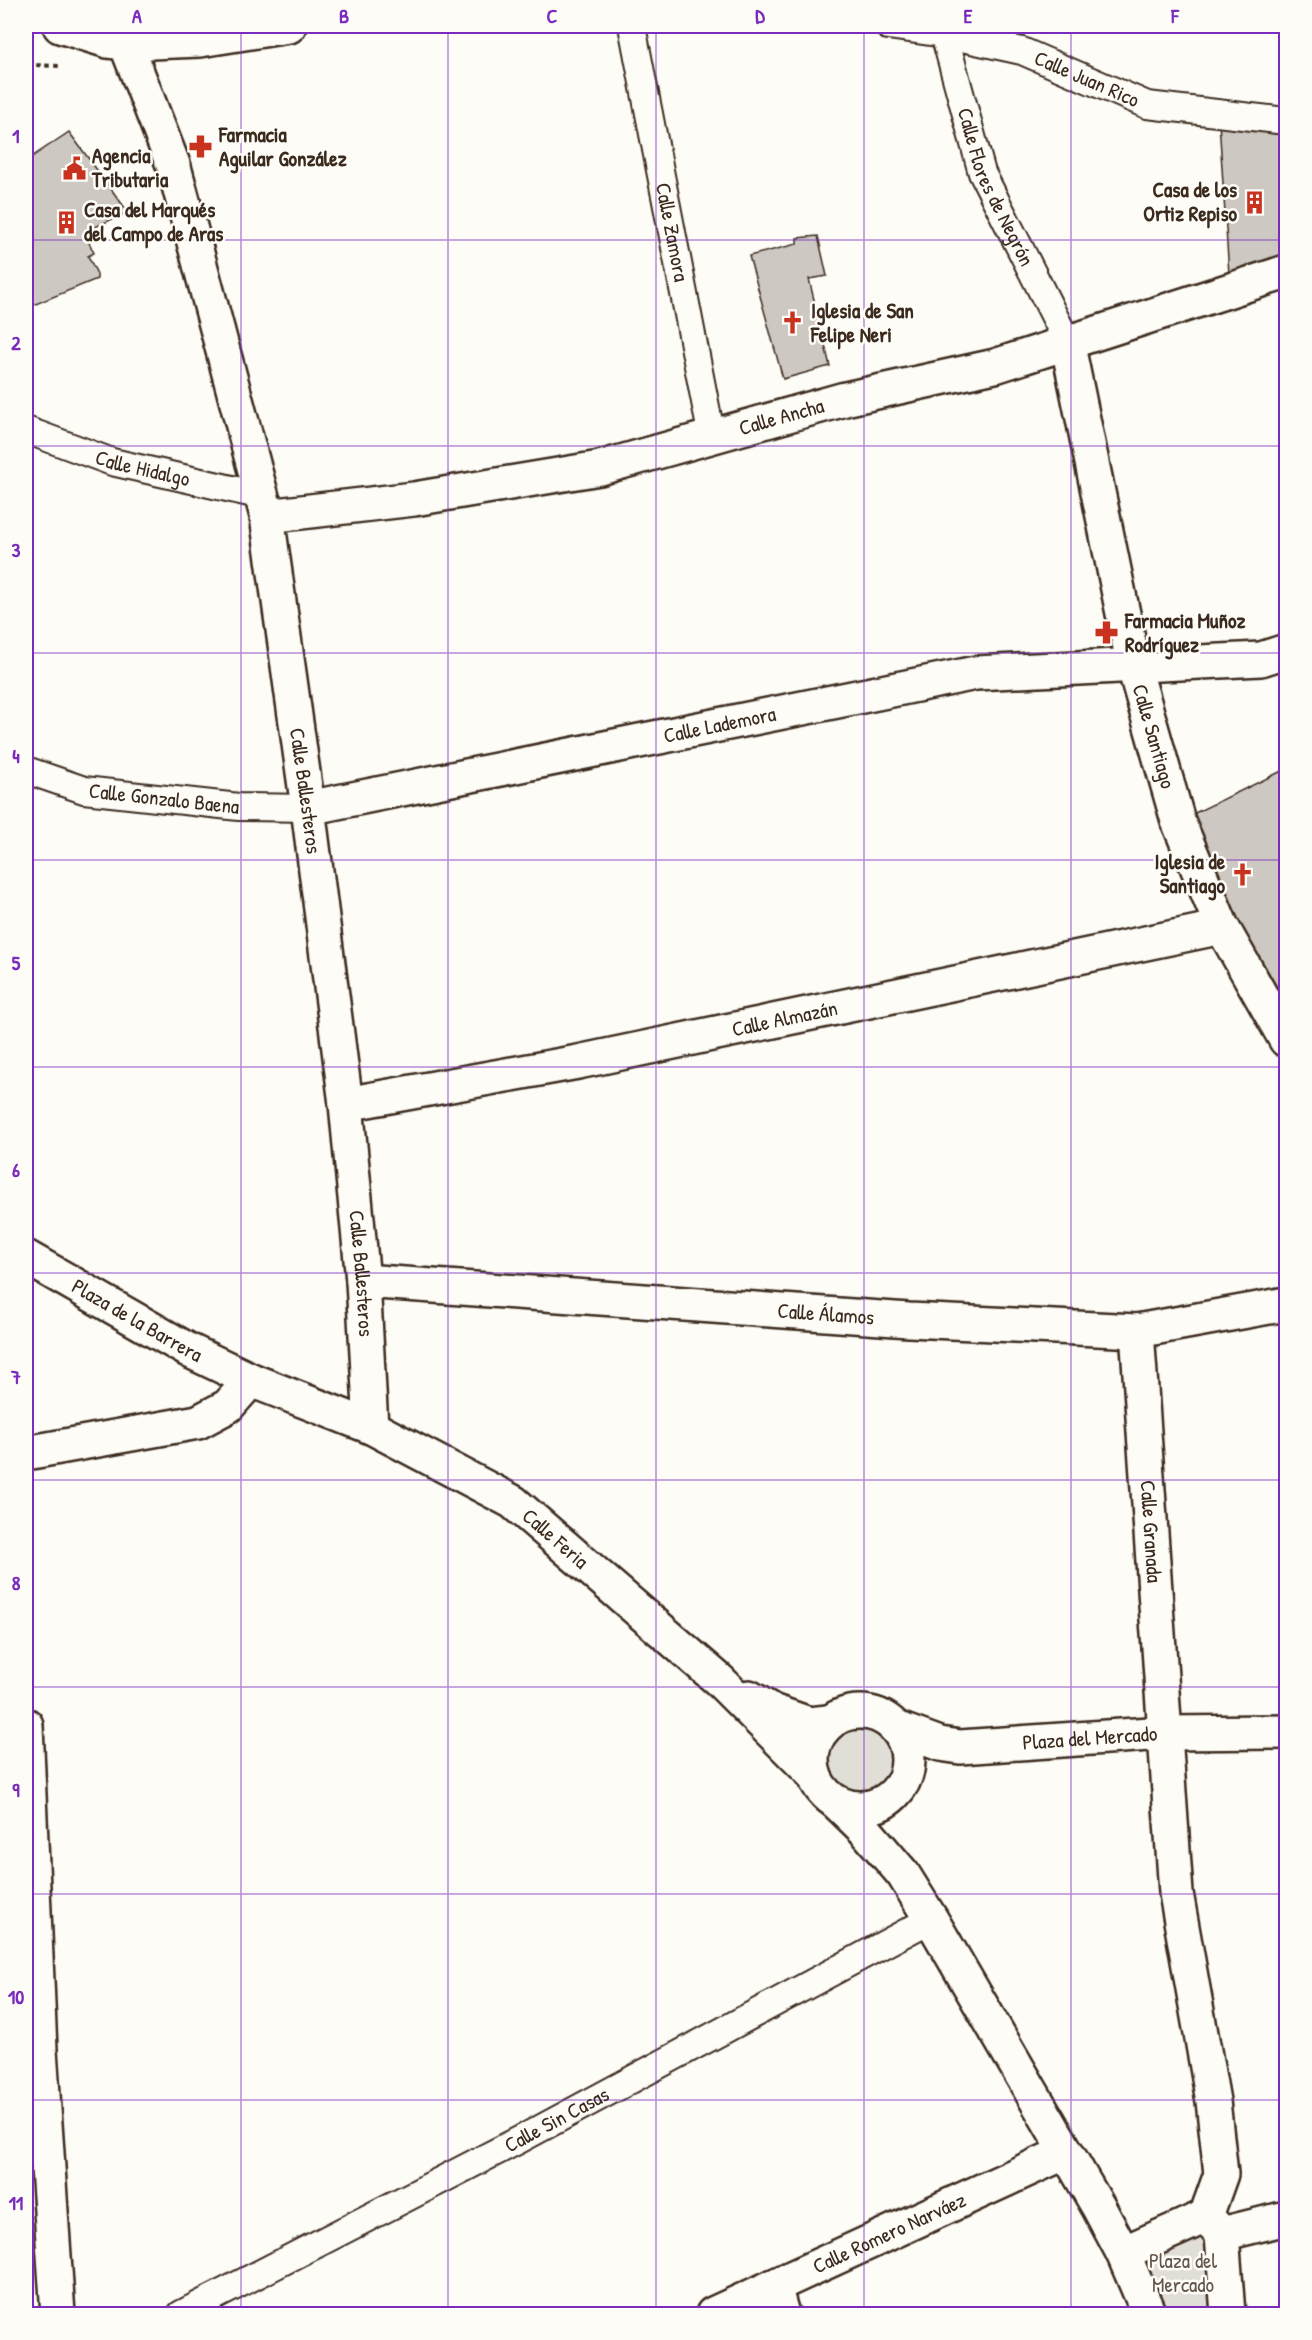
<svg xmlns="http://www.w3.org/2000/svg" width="1312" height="2340" font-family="'Patrick Hand',sans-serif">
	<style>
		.green { fill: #e1ded7; stroke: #8e847a; stroke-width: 1.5 }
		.building { fill: #cdc8c2; stroke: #3b2a1e; stroke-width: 1.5 }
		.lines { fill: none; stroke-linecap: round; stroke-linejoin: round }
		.pedestrian-casing { stroke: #3b2a1e; stroke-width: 30 }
		.minor-casing { stroke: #3b2a1e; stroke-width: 38 }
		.tertiary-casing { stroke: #3b2a1e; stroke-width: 38 }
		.path { stroke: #3b2a1e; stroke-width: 4; stroke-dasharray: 4.5 4.5; stroke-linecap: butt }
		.pedestrian { stroke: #fdfcf7; stroke-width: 26 }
		.minor { stroke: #fdfcf7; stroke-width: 33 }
		.tertiary { stroke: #fdfcf7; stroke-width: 33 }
		.grid { fill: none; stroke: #7b2cbf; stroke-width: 1.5; stroke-opacity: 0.55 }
		.labels { text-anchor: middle; stroke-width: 5; stroke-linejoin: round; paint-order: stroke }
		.street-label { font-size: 21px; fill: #3b2a1e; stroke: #fdfcf7 }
		.poi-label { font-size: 21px; font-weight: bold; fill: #3b2a1e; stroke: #fdfcf7; text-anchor: start }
		.park-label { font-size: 21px; fill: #64574c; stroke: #fdfcf7 }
		.neatline { fill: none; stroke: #7b2cbf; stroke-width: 2 }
		.grid-label { font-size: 20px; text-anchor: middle; font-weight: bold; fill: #7b2cbf }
	</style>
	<rect width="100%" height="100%" fill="#fdfcf7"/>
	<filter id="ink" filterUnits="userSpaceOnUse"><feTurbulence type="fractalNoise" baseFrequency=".0167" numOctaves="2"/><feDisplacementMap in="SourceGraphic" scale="12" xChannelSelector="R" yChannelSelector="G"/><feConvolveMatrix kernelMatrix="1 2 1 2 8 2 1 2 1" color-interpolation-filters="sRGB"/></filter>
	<g filter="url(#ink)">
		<g class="green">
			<path d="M944 26H1024L1022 51Z"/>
			<circle cx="860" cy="1760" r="31"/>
			<path d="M1206 2216 1228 2314H1149L1123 2253Z"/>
		</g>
		<g class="building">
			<path d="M1219 122 1286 131V272L1230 290Z"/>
			<path d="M69 132 128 212 84 232 94 253 88 256 97 274V279L26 308V161Z"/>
			<path d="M818 236 827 276 809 279 830 366 783 379 749 256 797 244V238Z"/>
			<path d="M1286 769V985L1263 997 1178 821Z"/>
		</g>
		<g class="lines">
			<defs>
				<g id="pedestrian">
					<path id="s1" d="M632 26 712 438"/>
					<path id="s2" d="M888 26 944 34 1022 51 1147 105 1286 121"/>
					<path id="s3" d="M944 26V34L982 173 1067 341"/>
					<path id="s4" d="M26 430 112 462 263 496"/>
					<path id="s5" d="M26 770 84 790 239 807 308 808"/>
					<path id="s6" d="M181 2314 521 2139 931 1919"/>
				</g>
				<g id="minor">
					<path d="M60 26 108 41 126 43 200 40 289 26"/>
					<path id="s7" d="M119 26 174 167 267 516 308 808 346 1104 363 1281 371 1427"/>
					<path id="s8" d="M1067 341 1134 667 1178 821 1222 927 1286 1040"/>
					<path id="s9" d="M267 516 414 499 600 468 845 399 995 366 1286 272"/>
					<path id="s10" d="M308 808 976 673 1261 659 1286 651"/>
					<path id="s11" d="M346 1104 578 1062 1222 927"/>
					<path id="s12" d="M363 1281 909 1320 1137 1331 1286 1304"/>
					<path id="s13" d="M1137 1331 1176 1893 1213 2101 1221 2174 1206 2216 1222 2234 1228 2314"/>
					<path d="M26 1453 198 1422 228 1406 251 1380"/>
					<path d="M26 1725 40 2050 58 2314"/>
					<path d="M1222 2234 1286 2218"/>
					<path d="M1123 2253 1206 2216"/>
					<path d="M774 2286 782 2314"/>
					<path id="s14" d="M713 2314 1066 2152"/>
				</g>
				<g id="tertiary">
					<path id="s15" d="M26 1257 190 1351 251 1380 371 1427 513 1502 719 1680 814 1775"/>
					<path d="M749 1697 772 1711 809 1724 828 1722"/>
					<circle cx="860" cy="1760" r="48"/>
					<path id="s16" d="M899 1729 940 1744 960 1747 1165 1733 1286 1732"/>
					<path d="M836 1802 866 1831 903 1874 931 1919 1099 2208 1123 2253 1149 2314"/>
				</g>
			</defs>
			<use href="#pedestrian" class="pedestrian-casing"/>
			<use href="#minor" class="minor-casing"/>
			<use href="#tertiary" class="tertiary-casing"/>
			<path class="path" d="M26 52 33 65 59 66"/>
			<use href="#pedestrian" class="pedestrian"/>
			<use href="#minor" class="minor"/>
			<use href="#tertiary" class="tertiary"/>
		</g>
	</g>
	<path class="grid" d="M241 26V2314M448 26V2314M656 26V2314M864 26V2314M1071 26V2314M26 240H1286M26 446H1286M26 653H1286M26 860H1286M26 1067H1286M26 1273H1286M26 1480H1286M26 1687H1286M26 1894H1286M26 2100H1286"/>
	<defs>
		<symbol id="pharmacy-bare" viewBox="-9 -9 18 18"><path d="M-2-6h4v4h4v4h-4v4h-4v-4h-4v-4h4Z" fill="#c8321e" stroke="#fdfcf7" stroke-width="2.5" paint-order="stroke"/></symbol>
		<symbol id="civic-bare" viewBox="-9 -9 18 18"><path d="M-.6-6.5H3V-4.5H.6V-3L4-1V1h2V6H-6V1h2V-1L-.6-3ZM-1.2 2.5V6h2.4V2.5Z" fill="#c8321e" stroke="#fdfcf7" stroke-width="2.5" paint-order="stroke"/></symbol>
		<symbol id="building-bare" viewBox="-9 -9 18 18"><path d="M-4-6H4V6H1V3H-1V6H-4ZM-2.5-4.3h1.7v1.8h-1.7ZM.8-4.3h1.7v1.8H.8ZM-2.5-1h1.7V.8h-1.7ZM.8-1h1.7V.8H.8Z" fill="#c8321e" stroke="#fdfcf7" stroke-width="2.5" paint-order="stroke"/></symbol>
		<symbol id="church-bare" viewBox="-9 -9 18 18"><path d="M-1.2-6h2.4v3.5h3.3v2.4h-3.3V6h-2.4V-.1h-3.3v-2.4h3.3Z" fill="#c8321e" stroke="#fdfcf7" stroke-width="2.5" paint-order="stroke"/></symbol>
	</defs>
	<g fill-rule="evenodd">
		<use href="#pharmacy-bare" x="184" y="130" width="33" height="33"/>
		<use href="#civic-bare" x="58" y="152" width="33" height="33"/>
		<use href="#building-bare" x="1238" y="186" width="33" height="33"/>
		<use href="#building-bare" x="50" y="206" width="33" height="33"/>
		<use href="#church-bare" x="776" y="306" width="33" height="33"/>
		<use href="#pharmacy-bare" x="1090" y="616" width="33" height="33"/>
		<use href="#church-bare" x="1226" y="858" width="33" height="33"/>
	</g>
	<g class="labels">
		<g class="street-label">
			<text dy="7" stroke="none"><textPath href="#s2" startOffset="207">Calle Juan Rico</textPath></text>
			<text dy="7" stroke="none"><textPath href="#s3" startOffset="170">Calle Flores de Negrón</textPath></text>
			<text dy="7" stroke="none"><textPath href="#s1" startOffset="210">Calle Zamora</textPath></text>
			<text dy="7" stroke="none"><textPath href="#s9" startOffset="525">Calle Ancha</textPath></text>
			<text dy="7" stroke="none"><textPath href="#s4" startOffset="123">Calle Hidalgo</textPath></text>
			<text dy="7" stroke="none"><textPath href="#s10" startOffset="420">Calle Lademora</textPath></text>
			<text dy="7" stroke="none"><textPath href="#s8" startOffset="405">Calle Santiago</textPath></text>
			<text dy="7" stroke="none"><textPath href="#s7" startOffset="790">Calle Ballesteros</textPath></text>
			<text dy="7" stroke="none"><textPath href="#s5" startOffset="142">Calle Gonzalo Baena</textPath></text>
			<text dy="7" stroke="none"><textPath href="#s11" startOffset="447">Calle Almazán</textPath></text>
			<text dy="7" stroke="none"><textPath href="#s7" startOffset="1276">Calle Ballesteros</textPath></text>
			<text dy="7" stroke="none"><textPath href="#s12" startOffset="464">Calle Álamos</textPath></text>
			<text dy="7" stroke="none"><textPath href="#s15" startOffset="128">Plaza de la Barrera</textPath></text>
			<text dy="7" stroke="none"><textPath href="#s13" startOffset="201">Calle Granada</textPath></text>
			<text dy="7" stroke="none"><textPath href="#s15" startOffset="602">Calle Feria</textPath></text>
			<text dy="7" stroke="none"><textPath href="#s16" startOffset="194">Plaza del Mercado</textPath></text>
			<text dy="7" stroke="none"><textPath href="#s6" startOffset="423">Calle Sin Casas</textPath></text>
			<text dy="7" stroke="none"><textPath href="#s14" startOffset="194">Calle Romero Narváez</textPath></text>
		</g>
		<g class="poi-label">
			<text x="219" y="142">Farmacia<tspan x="219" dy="24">Aguilar González</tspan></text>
			<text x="92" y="163">Agencia<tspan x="92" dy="24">Tributaria</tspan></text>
			<text x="1237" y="197" text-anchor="end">Casa de los<tspan x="1237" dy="24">Ortiz Repiso</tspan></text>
			<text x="84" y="217">Casa del Marqués<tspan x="84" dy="24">del Campo de Aras</tspan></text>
			<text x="811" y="318">Iglesia de San<tspan x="811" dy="24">Felipe Neri</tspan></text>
			<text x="1125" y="628">Farmacia Muñoz<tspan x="1125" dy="24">Rodríguez</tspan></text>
			<text x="1225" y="869" text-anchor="end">Iglesia de<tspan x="1225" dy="24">Santiago</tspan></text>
		</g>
		<g class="park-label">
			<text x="1183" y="2268">Plaza del<tspan x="1183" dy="24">Mercado</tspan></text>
		</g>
	</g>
	<rect width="1312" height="2340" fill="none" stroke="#fdfcf7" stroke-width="66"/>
	<rect x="33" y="33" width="1246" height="2274" class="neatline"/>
	<g class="grid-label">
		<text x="137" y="23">A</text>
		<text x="344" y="23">B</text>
		<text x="552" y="23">C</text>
		<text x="760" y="23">D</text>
		<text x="968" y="23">E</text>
		<text x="1175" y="23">F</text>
		<text x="16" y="143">1</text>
		<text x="16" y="350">2</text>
		<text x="16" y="557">3</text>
		<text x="16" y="763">4</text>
		<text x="16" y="970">5</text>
		<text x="16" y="1177">6</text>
		<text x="16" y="1384">7</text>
		<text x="16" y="1590">8</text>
		<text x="16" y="1797">9</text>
		<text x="16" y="2004">10</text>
		<text x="16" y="2210">11</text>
	</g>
</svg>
